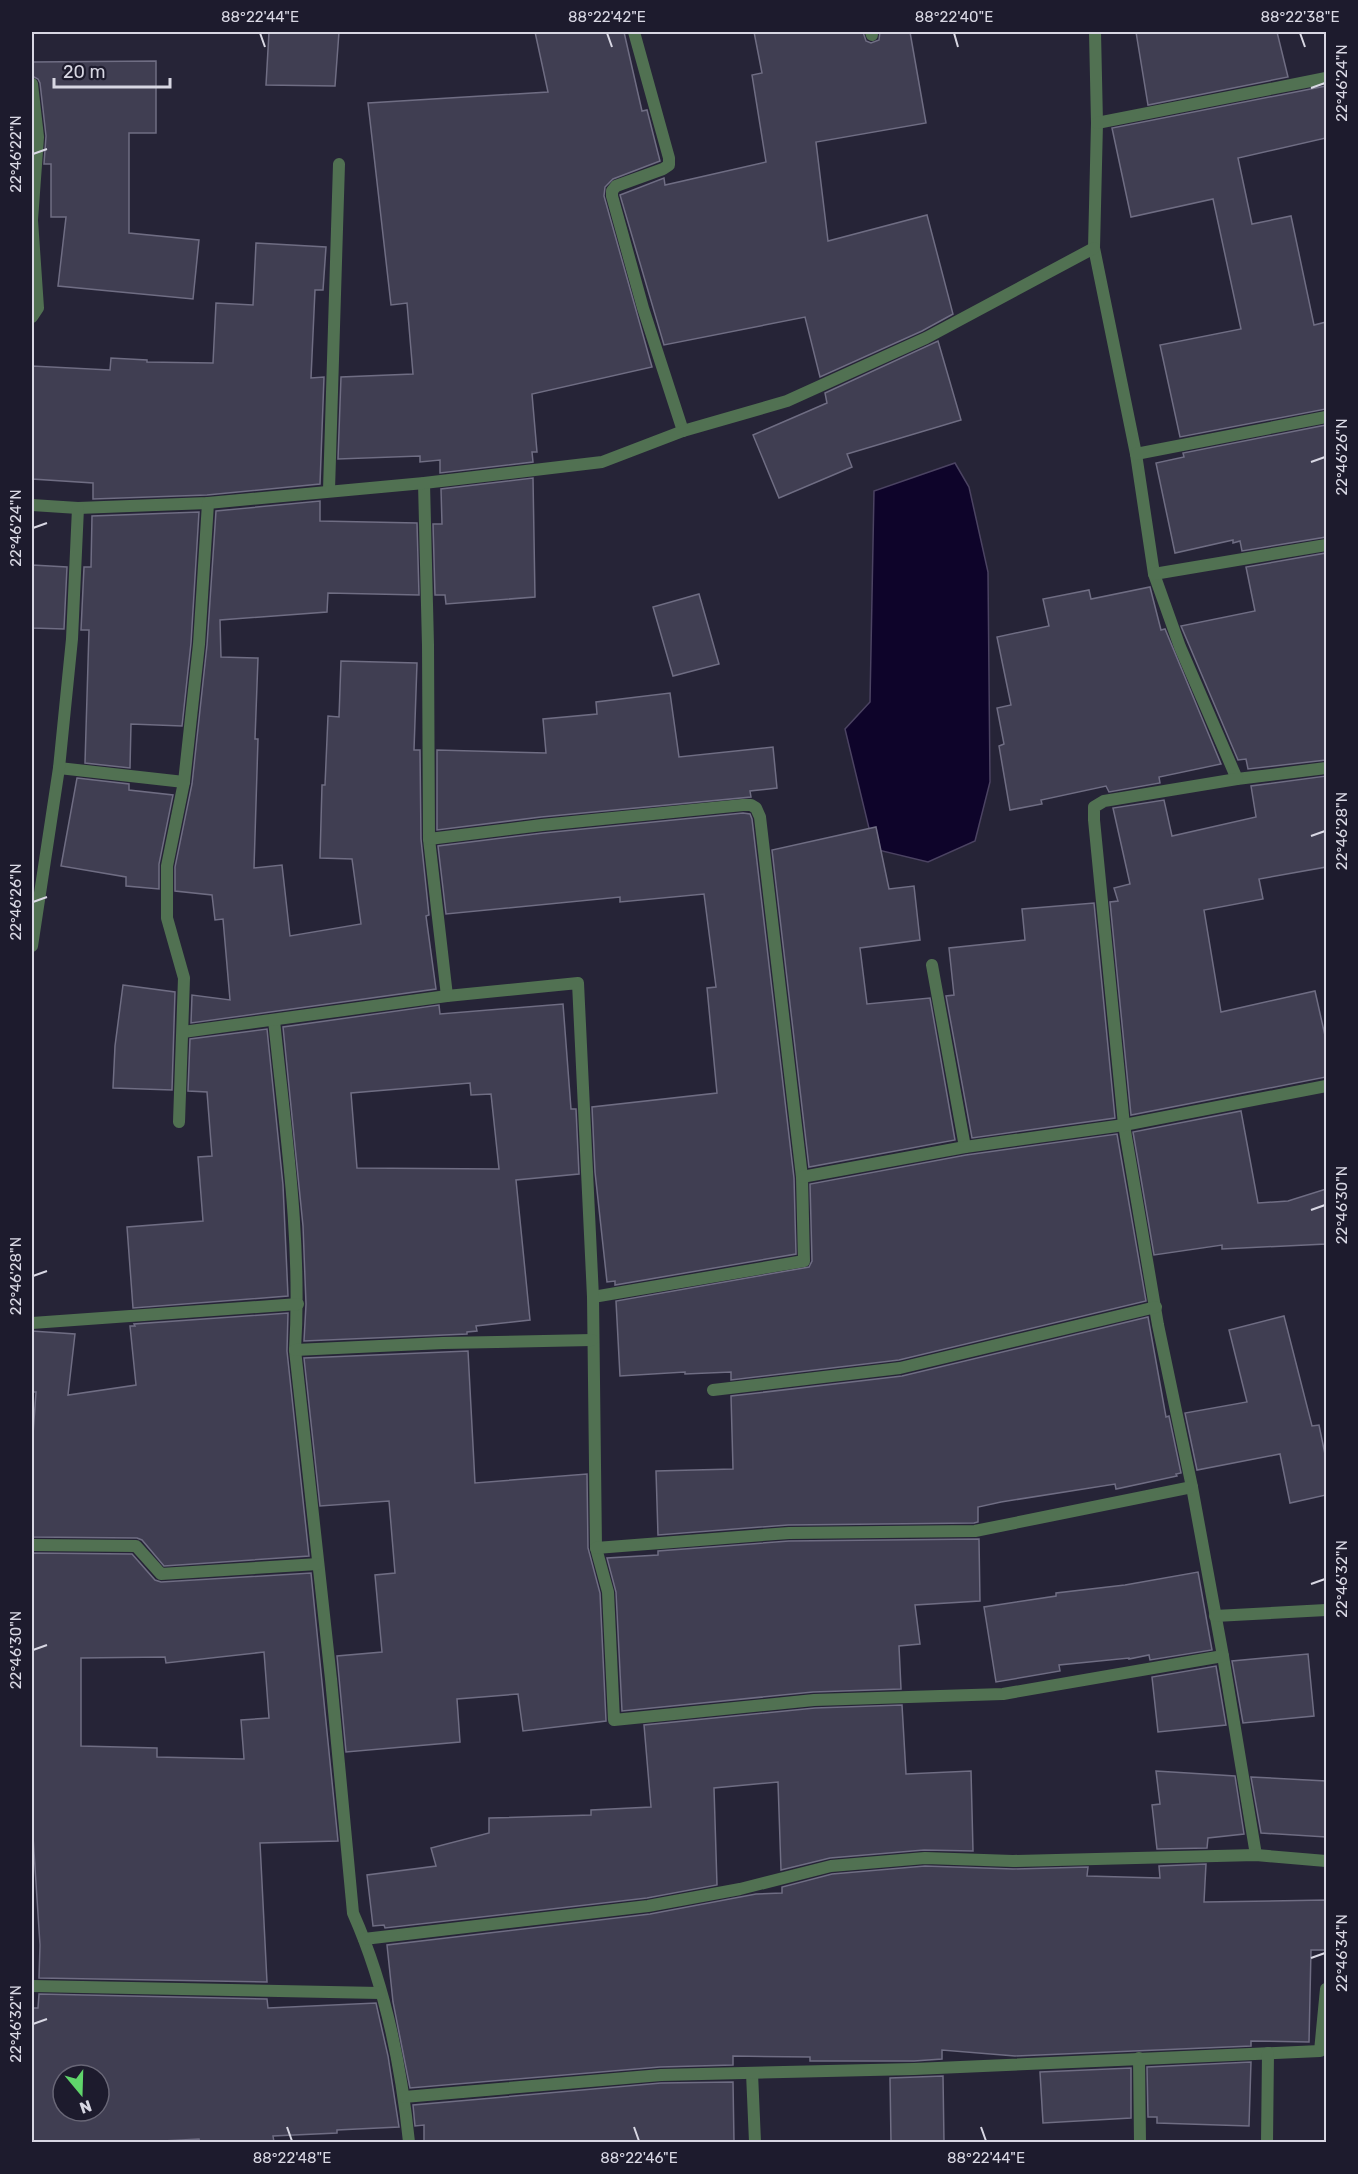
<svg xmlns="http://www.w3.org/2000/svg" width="1358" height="2174" font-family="Rubik,sans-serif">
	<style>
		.water { fill: #0e042a; stroke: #4b4362; stroke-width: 1.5 }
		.building { fill: #403e52; stroke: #6f6d83; stroke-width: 1.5; fill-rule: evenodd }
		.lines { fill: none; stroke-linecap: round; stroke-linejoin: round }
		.minor { stroke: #517152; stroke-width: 12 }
		.ticks { fill: none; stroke: #d8d7e3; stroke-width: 2 }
		.neatline { fill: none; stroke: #d8d7e3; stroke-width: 2 }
		.ticks-label { font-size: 15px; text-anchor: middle; fill: #d8d7e3 }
	</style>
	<rect width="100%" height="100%" fill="#262437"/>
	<path class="water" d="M955 463 969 487 988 572 990 782 975 841 928 862 874 849 845 729 870 702 874 491Z"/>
	<g class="building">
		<path d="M269 32H339L335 86 266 85Z"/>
		<path d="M535 32H624L642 111 647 110 660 161 613 179 605 187 604 196 652 367 532 394 537 452H532L533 462 440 473V460L420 462V456L338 459 341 377 413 374 407 303 391 305 368 103 548 92Z"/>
		<path d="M754 32H863L866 41 871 43 879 40 880 32H910L926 123 816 142 828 241 927 215 953 314 922 331 820 377 805 317 664 345 620 195 664 178 665 185 766 162 752 75 762 73Z"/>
		<path d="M1136 32H1277L1288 77 1148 105Z"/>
		<path d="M156 61V133H129V233L199 240 193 299 58 286 66 217H51V164H44L46 136 40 83 38 79 32 76V62Z"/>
		<path d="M1326 86V138L1238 158 1252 224 1291 216 1314 325 1326 322V409L1180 437 1160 345 1241 329 1213 199 1131 217 1112 128Z"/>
		<path d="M256 243 326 247 323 290H315L311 378 324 377 320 484 207 495 93 499V483L32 479V366L110 370 111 358 147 360V362L213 363 216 303 253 305Z"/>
		<path d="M938 341 961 420 847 454 852 467 779 498 753 435 827 403 825 393Z"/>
		<path d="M1326 425V537L1242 551 1240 541 1233 543V540L1175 553 1156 463 1184 457 1183 453Z"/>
		<path d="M533 478 535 597 446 604 445 595H435L433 524H442L441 489Z"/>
		<path d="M320 501V521L417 523 419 595 328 593 327 612 220 620 221 657 258 658 255 739H258L254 868 282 865 290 936 361 924 352 859 320 858 322 785H325L328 716 339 717 341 661 417 663 414 750H420L421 839 429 915 426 916 436 989 191 1023 192 995 230 1000 223 919 215 920 212 895 175 891V867L192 784 207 645 216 511Z"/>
		<path d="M199 512 191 643 182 726 131 724 130 768 85 763 89 630H81L84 567H91L92 516Z"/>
		<path d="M1326 553V760L1248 769 1246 759 1238 760 1181 626 1255 611 1246 567Z"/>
		<path d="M32 565 67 567 64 629 32 628Z"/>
		<path d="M1150 587 1161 630 1165 629 1221 764 1159 777 1160 783 1109 792 1106 786 1041 800 1042 804 1010 810 999 746 1004 744 997 708 1011 705 997 637 1049 626 1043 599 1089 590 1091 599Z"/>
		<path d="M699 594 719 664 673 676 653 607Z"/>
		<path d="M670 693 679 757 773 747 777 788 750 791 751 797 541 817 437 830V750L546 753 543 719 597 714 596 702Z"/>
		<path d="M1326 776V867L1259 879 1263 899 1204 910 1221 1012 1315 991 1326 1040V1077L1131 1115 1110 902 1118 901 1114 888 1130 884 1113 808 1164 800 1172 836 1256 817 1251 786Z"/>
		<path d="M77 778 129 784V790L173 795 159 864V889L126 886V877L61 866Z"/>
		<path d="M743 813 750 814 752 819 794 1178 796 1254 615 1285V1281L607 1282 595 1172 592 1107 717 1093 707 988 716 987 704 894 620 902V897L446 914 438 846 543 833Z"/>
		<path d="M876 827 889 889 914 886 920 940 860 948 867 1004 930 998 955 1140 809 1167 772 850Z"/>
		<path d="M1094 903 1115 1118 972 1138 946 996 954 995 949 948 1025 940 1022 909Z"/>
		<path d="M123 985 175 992 172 1090 113 1088 115 1046Z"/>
		<path d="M563 1004 571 1109H576L579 1174 516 1180 530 1320 476 1326 477 1331 467 1332V1334L304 1341 306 1304 303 1226 283 1027 439 1005 440 1014ZM470 1083 471 1095 491 1094 499 1169 357 1168 351 1093Z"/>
		<path d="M267 1029 283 1185 288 1296 133 1308 127 1227 203 1221 198 1157 212 1156 207 1092 188 1091 190 1039Z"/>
		<path d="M1241 1111 1258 1203 1288 1201 1326 1189V1244L1222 1249V1245L1154 1255 1133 1132Z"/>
		<path d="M1117 1134 1146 1301 899 1360 731 1380V1372L685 1374V1372L620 1376 616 1301 809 1267 812 1261 810 1184 966 1155Z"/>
		<path d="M288 1313 287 1351 309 1556 164 1566 142 1540 137 1538 32 1537V1449L36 1392H32V1331L75 1334 68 1395 136 1385 130 1326H135L134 1324Z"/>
		<path d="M1284 1316 1312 1426 1319 1425 1326 1459V1495L1290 1503 1280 1454 1197 1470 1185 1413 1247 1402 1229 1330Z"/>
		<path d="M1148 1317 1166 1417 1169 1416 1181 1473 1176 1474 1177 1476 1116 1489 1115 1484 1001 1502 978 1507V1522L974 1523 788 1525 658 1535 656 1471 733 1469 731 1396 902 1376Z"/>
		<path d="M468 1351 475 1483 587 1474 588 1548 600 1593 606 1721 523 1731 518 1694 457 1699 460 1742 346 1752 337 1656 382 1652 375 1575 395 1573 389 1501 320 1506 304 1358Z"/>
		<path d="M979 1539 980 1601 915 1605 920 1644 899 1646 901 1689 813 1692 622 1711 616 1592 607 1558 658 1555V1551L789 1541Z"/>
		<path d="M32 1553 132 1554 155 1580 161 1582 311 1573 338 1841 260 1843 267 1982 39 1978 40 1945 32 1821ZM264 1652 269 1718 241 1720 244 1759 157 1757V1748L81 1746V1658L165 1657 166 1663Z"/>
		<path d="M1198 1572 1212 1650 1150 1660 1149 1655 1129 1659V1658L1059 1665 1060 1671 996 1682 984 1607 1056 1596V1593L1125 1585Z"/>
		<path d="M1308 1654 1314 1716 1243 1723 1232 1661Z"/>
		<path d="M1216 1666 1226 1725 1158 1732 1152 1677Z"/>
		<path d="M902 1705 906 1774 971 1771 973 1851 924 1850 830 1858 781 1870 778 1782 714 1788 717 1885 647 1898 385 1928 384 1925 373 1926 367 1875 436 1866 431 1848 489 1833V1818L591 1815V1810L651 1807 644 1725 815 1708Z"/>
		<path d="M1156 1771 1235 1776 1244 1834 1208 1838 1207 1848 1157 1849 1152 1805 1160 1804Z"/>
		<path d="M1251 1777 1326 1781V1837L1261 1833Z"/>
		<path d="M1206 1864 1204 1902 1326 1900V1950H1311L1309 2042 1251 2041V2046L1015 2056 942 2050V2059L914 2061H810V2057L733 2056V2065L660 2067 410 2088 393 2002 387 1945 650 1914 756 1894 782 1893V1887L832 1874 925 1866 1013 1869 1088 1867 1087 1876 1160 1878 1159 1866Z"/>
		<path d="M39 1994 267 1999 268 2008 376 2003 388 2056 399 2127 337 2130V2133L273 2136 274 2142H200L199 2139 144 2142H33L32 2008H38ZM63 2075H99V2111H63Z"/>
		<path d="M1251 2062 1249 2126 1157 2123V2117H1148L1147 2067Z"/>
		<path d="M1131 2068V2118L1043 2123 1040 2072Z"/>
		<path d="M943 2076 944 2142H891L890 2078Z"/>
		<path d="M733 2082 734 2142H424V2125L415 2126 413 2105 661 2083Z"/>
	</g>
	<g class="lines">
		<g class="minor">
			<path d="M634 32 669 158V165L663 169 616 186 612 191V196L643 308 683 431"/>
			<path d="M871 32 872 35"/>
			<path d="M1095 32 1097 123 1094 248 1136 454 1154 574 1180 647 1237 779 1326 768"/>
			<path d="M32 84 38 137 32 220 38 308 32 317"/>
			<path d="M1097 123 1326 78"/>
			<path d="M1136 454 1326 417"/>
			<path d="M424 483 428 645 429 839 447 996"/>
			<path d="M329 490 339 164"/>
			<path d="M32 505 78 508 208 503 424 483 602 462 683 431 787 401 926 338 1094 248"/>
			<path d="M1154 574 1326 545"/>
			<path d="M59 768 184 782"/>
			<path d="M1237 779 1104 801 1094 807V820L1124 1125 1158 1325 1192 1487 1223 1656 1256 1855"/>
			<path d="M429 839 542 825 743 805H751L756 808 760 817 802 1177 804 1261 593 1297"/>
			<path d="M32 946 59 768 72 639 78 508"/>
			<path d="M932 965 965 1147"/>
			<path d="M274 1020C285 1129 302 1240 295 1350L331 1679 353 1913C385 1985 401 2064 409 2142"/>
			<path d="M183 1032 447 996 578 983 593 1297 596 1548 608 1592 614 1720 814 1700 1003 1694 1223 1656"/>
			<path d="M179 1122 184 978 167 918V866L184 782 199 644 208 503"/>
			<path d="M802 1177 965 1147 1124 1125 1326 1086"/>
			<path d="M32 1323 298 1304"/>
			<path d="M295 1350 443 1343 592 1340"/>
			<path d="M713 1390 900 1368 1156 1307"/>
			<path d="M32 1545 136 1546 161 1574 318 1564"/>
			<path d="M596 1548 789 1533 975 1531 1192 1487"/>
			<path d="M1215 1616 1326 1610"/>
			<path d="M364 1939 648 1906 740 1889 831 1866 925 1858 1013 1861 1256 1855 1326 1861"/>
			<path d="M32 1986 380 1993"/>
			<path d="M1139 2058 1140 2142"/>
			<path d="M752 2073 755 2142"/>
			<path d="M404 2097 661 2075 914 2069 1320 2051 1326 1989"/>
			<path d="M1267 2142 1268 2053"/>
		</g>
	</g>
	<path class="ticks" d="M260 33 265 47M607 33 612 47M954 33 958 47M1300 33 1305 47M1311 88 1325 83M33 154 47 149M1311 462 1325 457M33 528 47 523M1311 836 1325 831M33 902 47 897M1311 1210 1325 1205M33 1276 47 1271M1311 1584 1325 1579M33 1650 47 1645M1311 1958 1325 1953M33 2024 47 2019M287 2127 292 2141M634 2127 639 2141M981 2127 986 2141"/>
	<rect width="1358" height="2174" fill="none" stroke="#1d1b2d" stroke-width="66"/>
	<g transform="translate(81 2093) rotate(161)"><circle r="28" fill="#1d1b2d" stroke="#686676" stroke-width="1.5"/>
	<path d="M0-4.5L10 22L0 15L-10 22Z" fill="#60d56b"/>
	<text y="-9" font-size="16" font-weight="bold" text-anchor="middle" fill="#d8d7e3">N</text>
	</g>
	<path d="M54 78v9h116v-9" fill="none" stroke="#d8d7e3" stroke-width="3"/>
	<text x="63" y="78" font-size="18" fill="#d8d7e3" stroke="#1d1b2d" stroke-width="4.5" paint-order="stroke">20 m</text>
	<rect x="33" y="33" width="1292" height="2108" class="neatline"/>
	<g class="ticks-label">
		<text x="260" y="22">88°22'44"E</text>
		<text x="607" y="22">88°22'42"E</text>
		<text x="954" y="22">88°22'40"E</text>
		<text x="1300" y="22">88°22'38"E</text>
		<text transform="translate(1342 83) rotate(-90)" y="5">22°46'24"N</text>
		<text transform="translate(16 154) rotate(-90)" y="5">22°46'22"N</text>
		<text transform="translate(1342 457) rotate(-90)" y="5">22°46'26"N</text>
		<text transform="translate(16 528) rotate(-90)" y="5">22°46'24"N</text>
		<text transform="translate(1342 831) rotate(-90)" y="5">22°46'28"N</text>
		<text transform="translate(16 902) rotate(-90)" y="5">22°46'26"N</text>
		<text transform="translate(1342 1205) rotate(-90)" y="5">22°46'30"N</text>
		<text transform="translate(16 1276) rotate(-90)" y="5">22°46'28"N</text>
		<text transform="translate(1342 1579) rotate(-90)" y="5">22°46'32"N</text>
		<text transform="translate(16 1650) rotate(-90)" y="5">22°46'30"N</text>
		<text transform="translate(1342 1953) rotate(-90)" y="5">22°46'34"N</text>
		<text transform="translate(16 2024) rotate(-90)" y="5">22°46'32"N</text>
		<text x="292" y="2163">88°22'48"E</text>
		<text x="639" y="2163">88°22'46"E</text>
		<text x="986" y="2163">88°22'44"E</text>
	</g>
</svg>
